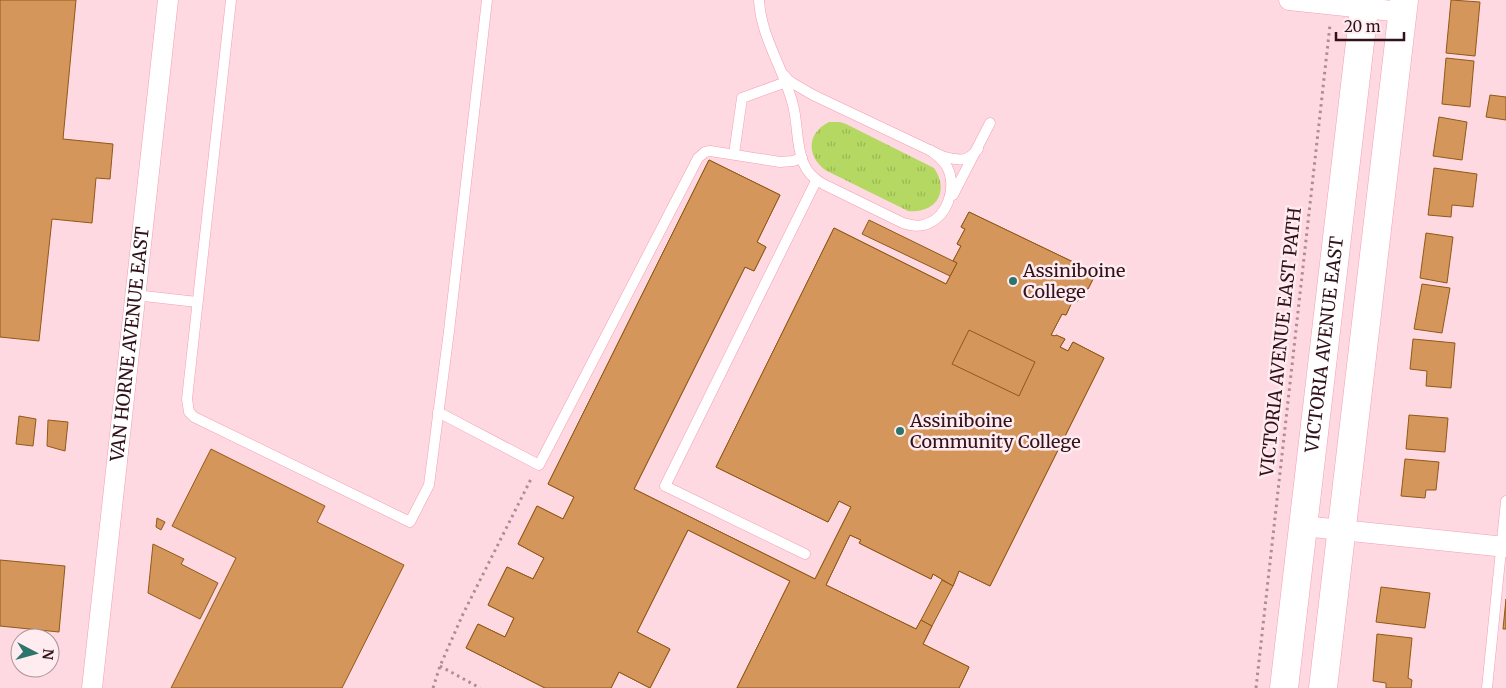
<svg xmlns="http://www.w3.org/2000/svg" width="1506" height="688" font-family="Merriweather,serif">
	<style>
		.grass { fill: url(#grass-tufts) }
		.building { fill: #d4965b; stroke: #915817; fill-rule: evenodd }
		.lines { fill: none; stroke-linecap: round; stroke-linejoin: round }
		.service-casing { stroke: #f49db2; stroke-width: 11 }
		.minor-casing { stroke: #f49db2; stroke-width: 21 }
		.secondary-casing { stroke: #f49db2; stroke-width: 29 }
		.path { stroke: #af8c94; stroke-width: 3; stroke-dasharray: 2.5 4; stroke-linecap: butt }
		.service { stroke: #fff; stroke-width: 10 }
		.minor { stroke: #fff; stroke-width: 20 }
		.secondary { stroke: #fff; stroke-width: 28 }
		.poi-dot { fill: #2d746b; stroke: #ffecf0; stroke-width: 2 }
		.labels { text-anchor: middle; stroke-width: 5; stroke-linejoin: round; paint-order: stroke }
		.poi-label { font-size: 18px; fill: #31111a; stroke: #ffecf0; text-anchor: start }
		.street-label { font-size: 18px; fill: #31111a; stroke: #ffecf0 }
	</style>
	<defs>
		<pattern id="grass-tufts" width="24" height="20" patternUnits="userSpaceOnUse" patternTransform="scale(1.25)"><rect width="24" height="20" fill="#b4d861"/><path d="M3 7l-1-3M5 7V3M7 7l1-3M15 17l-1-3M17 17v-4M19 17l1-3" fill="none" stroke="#9bb854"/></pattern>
	</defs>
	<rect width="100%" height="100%" fill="#fed9e1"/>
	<path class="grass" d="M829 122H840L846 124 934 168C950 191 936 214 908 211L825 170C806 155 807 133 829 122Z"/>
	<g class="building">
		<path d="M0 0H76L63 139 113 144 110 179 96 178 92 223 52 219 39 341 0 337Z"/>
		<path d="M1451 0 1480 2 1475 56 1446 53Z"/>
		<path d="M1446 58 1474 61 1470 107 1442 104Z"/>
		<path d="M1490 95 1506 97V120L1486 117Z"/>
		<path d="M1439 117 1467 122 1462 160 1433 156Z"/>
		<path d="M709 160 780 195 757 242 766 247 754 271 745 267 634 489 815 579 851 507 839 501 828 522 716 467 834 228 946 284 957 263 953 261 961 246 957 244 965 229 961 227 969 212 1096 273 1088 289 1084 287 1077 302 1073 300 1066 315 1062 314 1051 335 1055 336 1056 335 1065 339 1060 347 1068 351 1073 342 1104 358 990 586 959 571 953 586 933 574 931 579 859 543 861 540 850 535 826 585 916 629 921 620 932 626 923 644 969 667 959 688H737L790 581 688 530 637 632 670 649 650 688 619 672 611 688H545L466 648 478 624 505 637 514 618 488 605 507 567 533 579 544 558 518 544 537 506 563 519 574 497 548 484ZM969 330 1035 362 1019 396 952 364Z"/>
		<path d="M709 160 780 195 757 242 766 247 754 271 745 267 634 489 815 579 851 507 839 501 828 522 716 467 834 228 946 284 957 263 953 261 961 246 957 244 965 229 961 227 969 212 1096 273 1088 289 1084 287 1077 302 1073 300 1066 315 1062 314 1051 335 1055 336 1056 335 1065 339 1060 347 1068 351 1073 342 1104 358 990 586 959 571 953 586 933 574 931 579 859 543 861 540 850 535 826 585 916 629 921 620 932 626 923 644 969 667 959 688H737L790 581 688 530 637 632 670 649 650 688 619 672 611 688H545L466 648 478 624 505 637 514 618 488 605 507 567 533 579 544 558 518 544 537 506 563 519 574 497 548 484Z"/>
		<path d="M1434 168 1477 174 1473 207 1452 205 1451 217 1428 215Z"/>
		<path d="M869 220 957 263 950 276 862 234Z"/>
		<path d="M1426 233 1453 237 1447 283 1420 278Z"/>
		<path d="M1422 284 1450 288 1442 333 1414 329Z"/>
		<path d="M969 330 1035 362 1019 396 952 364Z"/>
		<path d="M1413 339 1455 343 1451 388 1426 386 1427 371 1410 369Z"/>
		<path d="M1409 415 1448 418 1445 452 1406 449Z"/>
		<path d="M19 416 36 419 33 446 16 444Z"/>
		<path d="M48 420 68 422 65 451 47 446Z"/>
		<path d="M211 449 325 506 317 522 404 565 342 688H171L236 558 172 526Z"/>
		<path d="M1405 459 1439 462 1436 490H1426L1425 498 1401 496Z"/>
		<path d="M157 518 165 522 161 530 156 527Z"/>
		<path d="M153 544 184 559 181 564 218 583 200 619 148 593Z"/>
		<path d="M0 560 65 566 59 632 0 626Z"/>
		<path d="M942 580 953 586 932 626 921 620Z"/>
		<path d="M1381 587 1430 593 1425 628 1376 622Z"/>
		<path d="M1506 599V629H1503Z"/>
		<path d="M1377 634 1412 638 1408 678 1412 680 1411 688H1386V683L1373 681Z"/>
	</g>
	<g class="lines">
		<defs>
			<g id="service">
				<path d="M231 0 187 399 189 412 194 417 410 522 429 485 449 331 487 0"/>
				<path d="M759 0C761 38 784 69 793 105 798 124 796 145 803 162 807 173 814 179 823 184L903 223C910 225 916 227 923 225 947 220 958 187 947 167 943 159 936 155 930 150"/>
				<path d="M784 75 789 81 813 95 944 157C960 160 966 163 978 149"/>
				<path d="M734 154 742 98 786 82H791"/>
				<path d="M953 195 990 123"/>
				<path d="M135 295 197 302"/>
				<path d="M438 412 539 465 698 158 705 152 710 151 780 162 793 161 802 158"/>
				<path d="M805 554 665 486 816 181"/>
				<path d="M1487 688 1506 501"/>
			</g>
			<g id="minor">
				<path d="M1289 0 1402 12"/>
				<path d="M1303 526 1506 547"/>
				<path id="s1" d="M92 688 168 0"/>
			</g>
			<g id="secondary">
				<path id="s2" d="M1284 688 1365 0"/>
				<path d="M1323 688 1404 0"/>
			</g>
		</defs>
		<use href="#service" class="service-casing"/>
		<use href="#minor" class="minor-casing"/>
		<use href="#secondary" class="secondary-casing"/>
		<g class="path">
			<path d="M440 666 480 688"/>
			<path d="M433 688 440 666 463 614 531 479"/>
			<path d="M1256 688 1330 25"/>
		</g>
		<use href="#service" class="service"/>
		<use href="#minor" class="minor"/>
		<use href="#secondary" class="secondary"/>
	</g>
	<g class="poi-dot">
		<circle cx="1013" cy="281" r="5"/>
		<circle cx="900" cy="431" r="5"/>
	</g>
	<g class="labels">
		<g class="poi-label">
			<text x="1023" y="277">Assiniboine<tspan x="1023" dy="21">College</tspan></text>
			<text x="910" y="427">Assiniboine<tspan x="910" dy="21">Community College</tspan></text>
		</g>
		<g class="street-label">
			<text transform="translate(1281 342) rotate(-84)" y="6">VICTORIA AVENUE EAST PATH</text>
			<text dy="6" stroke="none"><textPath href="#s1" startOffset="346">VAN HORNE AVENUE EAST</textPath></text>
			<text dy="6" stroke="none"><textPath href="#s2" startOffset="346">VICTORIA AVENUE EAST</textPath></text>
		</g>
	</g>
	<g transform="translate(35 653) rotate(96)"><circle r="24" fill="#ffecf0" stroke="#ad949a"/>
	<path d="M0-4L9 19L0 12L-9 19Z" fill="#2d746b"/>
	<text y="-8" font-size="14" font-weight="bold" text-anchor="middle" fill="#31111a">N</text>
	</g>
	<path d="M1336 32v8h68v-8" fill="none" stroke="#31111a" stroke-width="2.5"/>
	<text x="1344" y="32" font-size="15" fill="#31111a" stroke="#ffecf0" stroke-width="4" paint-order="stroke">20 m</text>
</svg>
